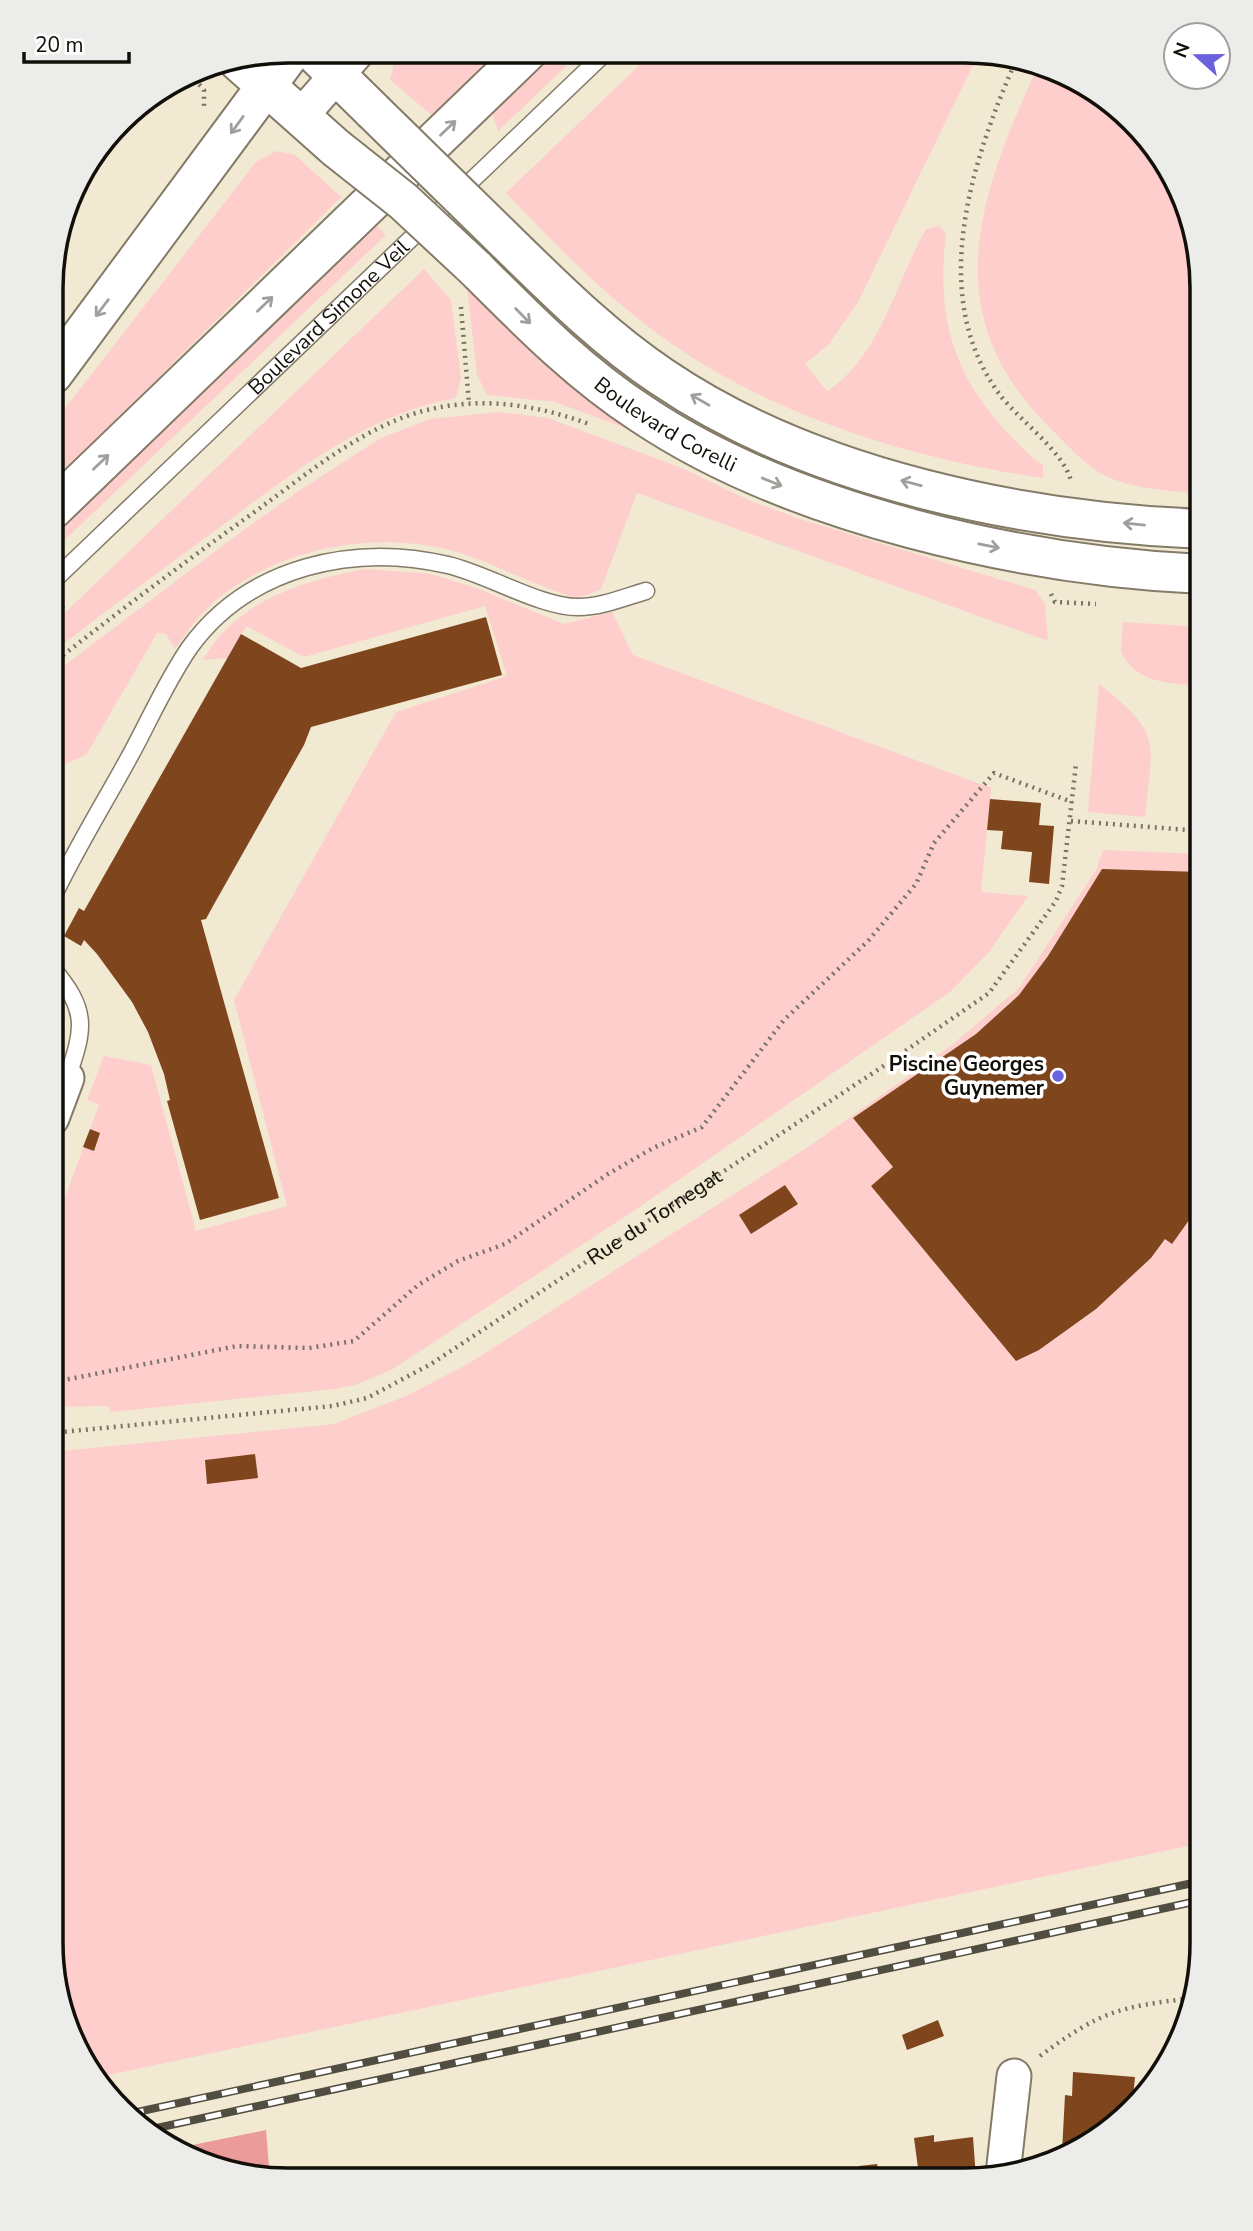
<svg xmlns="http://www.w3.org/2000/svg" width="1253" height="2231" font-family="'Nunito Sans',sans-serif">
	<style>
		.green { fill: #fececc }
		.forest { fill: #eb9b9a }
		.building { fill: #7f461d }
		.lines { fill: none; stroke-linecap: round; stroke-linejoin: round }
		.lane-casing { stroke: #837a67; stroke-width: 19 }
		.street-casing { stroke: #837a67; stroke-width: 37 }
		.secondary-casing { stroke: #837a67; stroke-width: 42 }
		.path { stroke: #797365; stroke-width: 4.5; stroke-dasharray: 2 5; stroke-linecap: butt }
		.lane { stroke: #fff; stroke-width: 16 }
		.street { stroke: #fff; stroke-width: 33 }
		.secondary { stroke: #fff; stroke-width: 38 }
		.rail-casing { stroke: #514d41; stroke-width: 8 }
		.rail { stroke: #fff; stroke-width: 5; stroke-dasharray: 16; stroke-linecap: butt }
		.secondary-bridge-casing { stroke: #837a67; stroke-width: 42; stroke-linecap: butt }
		.secondary-bridge { stroke: #fff; stroke-width: 38 }
		.oneway { stroke: #a09f9c }
		.poi-dot { fill: #6a62dc; stroke: #fff; stroke-width: 2.5 }
		.labels { text-anchor: middle; stroke-width: 7; stroke-linejoin: round; paint-order: stroke }
		.street-label { font-size: 21px; fill: #120f08; stroke: #fff }
		.poi-label { font-size: 21px; font-weight: bold; fill: #120f08; stroke: #fff; text-anchor: end }
		.rim { fill: none; stroke: #120f08; stroke-width: 3.5 }
	</style>
	<rect width="100%" height="100%" fill="#f2e9d3"/>
	<g class="green">
		<path d="M397 51 501 52 434 117 390 80Z"/>
		<path d="M555 52 580 53 498 131 492 113Z"/>
		<path d="M652 53 978 55 858 302 829 344 805 364 827 391C880 358 896 281 926 229L939 226 946 233C934 335 962 393 1036 461L1043 464V478C911 459 766 414 658 334 602 293 554 243 506 193Z"/>
		<path d="M1037 68 1121 109 1190 212 1202 288V494C1175 491 1144 490 1118 481 1089 472 1069 446 1048 426 935 312 979 196 1037 68Z"/>
		<path d="M276 151 295 155 341 197 52 483 53 424 256 162Z"/>
		<path d="M377 226 386 235 52 552V537Z"/>
		<path d="M424 269 451 300 461 378 456 398C363 415 289 476 215 531 160 571 105 611 52 653V625Z"/>
		<path d="M467 285 685 450 555 402 487 395 477 375Z"/>
		<path d="M498 412 548 418 682 468 751 501 800 519 1035 590 1045 604 1048 641 637 493 601 589C594 592 584 597 576 597 563 597 490 563 472 557 389 527 285 544 216 600 199 614 187 632 175 649L166 634 157 633 87 754 52 771V675L234 537 300 490 381 438 430 419Z"/>
		<path d="M366 569 431 574 479 589 564 624 612 612 633 655 991 788 981 892 1028 896 989 952 950 992 638 1208 393 1369 355 1385 335 1389 111 1412 108 1406 51 1407 52 1233 99 1105 87 1100 104 1056 151 1065 196 1231 287 1206 234 1000 396 712 507 676 485 606 304 657 246 626 227 658 203 660C236 601 304 580 366 569Z"/>
		<path d="M1123 622 1202 627V686C1171 683 1136 684 1121 652Z"/>
		<path d="M1099 684C1164 735 1152 741 1145 817L1088 812Z"/>
		<path d="M1103 850 1202 854V1843L94 2078 63 2019 51 1943V1452L334 1424 406 1396 468 1364 811 1145 952 1045 1019 988 1096 870Z"/>
	</g>
	<path class="forest" d="M266 2130 270 2178H257L183 2147Z"/>
	<g class="building">
		<path d="M486 617 502 675 311 727 304 745 213 906 206 919 201 920 279 1198 200 1220 167 1101 170 1100 164 1074 148 1032 132 1002 97 954 84 940 81 946 64 936 79 908 84 911 241 634 301 668Z"/>
		<path d="M990 799 1041 803 1039 825 1054 826 1049 884 1029 882 1032 852 1001 849 1003 831 987 830Z"/>
		<path d="M1102 869 1202 872V1202L1172 1244 1165 1239 1151 1258 1096 1309 1039 1350 1016 1361 871 1186 893 1167 853 1118 976 1034 1019 995 1048 956Z"/>
		<path d="M90 1129 100 1133 94 1151 83 1147Z"/>
		<path d="M785 1185 798 1204 751 1234 739 1215Z"/>
		<path d="M255 1454 258 1478 207 1484 205 1460Z"/>
		<path d="M938 2020 944 2036 907 2050 902 2035Z"/>
		<path d="M1073 2072 1135 2077 1132 2108 1109 2131 1053 2161 1054 2151 1062 2152 1065 2095 1072 2096Z"/>
		<path d="M934 2135V2142L973 2137 976 2178 860 2180 859 2166 877 2164 879 2172 918 2168 914 2138Z"/>
	</g>
	<g class="lines">
		<defs>
			<g id="lane">
				<path id="s2" d="M52 582 605 53"/>
				<path d="M52 899C75 850 105 802 131 754 150 719 167 680 190 647 249 566 354 543 448 565 487 574 542 608 579 607 601 607 625 597 646 591"/>
				<path d="M52 968C88 1010 85 1028 67 1078"/>
			</g>
			<g id="street">
				<path d="M300 117 358 51"/>
				<path d="M52 1118 67 1078"/>
				<path d="M1003 2174 1014 2076"/>
			</g>
			<g id="secondary">
				<path d="M312 51 373 111"/>
				<path d="M238 61 336 148"/>
				<path d="M514 249C561 295 608 341 662 377 812 479 1024 522 1202 529"/>
				<path id="s3" d="M475 268C528 321 579 373 642 414 791 514 1024 566 1202 574"/>
				<path d="M53 374 292 51"/>
				<path d="M52 510 527 52"/>
			</g>
		</defs>
		<use href="#lane" class="lane-casing"/>
		<use href="#street" class="street-casing"/>
		<use href="#secondary" class="secondary-casing"/>
		<g class="path">
			<path d="M1017 58C972 160 926 296 1000 395 1019 420 1064 452 1071 481"/>
			<path d="M630 60 637 53"/>
			<path d="M190 74 204 90V106"/>
			<path d="M461 307 469 404"/>
			<path d="M1051 594 1055 602 1096 604"/>
			<path d="M52 617 64 605"/>
			<path d="M52 664C120 610 189 559 260 508 308 473 363 427 423 411 480 396 534 404 589 424"/>
			<path d="M1071 821 1202 831"/>
			<path d="M51 1372 59 1381 237 1346 309 1348 354 1341 418 1285 458 1261 505 1244 608 1174 653 1148 702 1127 784 1020 868 941 916 884 934 843 994 773 1072 802"/>
			<path id="s1" d="M51 1433 332 1406 367 1398 431 1364 882 1067 989 993 1056 901 1062 886 1076 764"/>
			<path d="M1040 2056C1101 2011 1118 2007 1193 1998"/>
		</g>
		<use href="#lane" class="lane"/>
		<use href="#street" class="street"/>
		<use href="#secondary" class="secondary"/>
		<defs>
			<g id="rail">
				<path d="M128 2114 1202 1881"/>
				<path d="M143 2131 1202 1900"/>
			</g>
		</defs>
		<use href="#rail" class="rail-casing"/>
		<use href="#rail" class="rail"/>
		<defs>
			<g id="secondary-bridge">
				<path d="M373 111 514 249"/>
				<path d="M336 148 403 201 475 268"/>
			</g>
		</defs>
		<use href="#secondary-bridge" class="secondary-bridge-casing"/>
		<use href="#secondary-bridge" class="secondary-bridge"/>
	</g>
	<defs><path id="oneway-shaft" d="M-6 0H5M1.5-3L5.5 0L1.5 3" fill="none" stroke-width="1.6" stroke-linecap="round" stroke-linejoin="round" transform="scale(1.75)"/></defs>
	<g class="oneway">
		<use href="#oneway-shaft" transform="translate(237 125) rotate(126)"/>
		<use href="#oneway-shaft" transform="translate(448 128) rotate(-44)"/>
		<use href="#oneway-shaft" transform="translate(265 304) rotate(-44)"/>
		<use href="#oneway-shaft" transform="translate(102 308) rotate(127)"/>
		<use href="#oneway-shaft" transform="translate(523 316) rotate(45)"/>
		<use href="#oneway-shaft" transform="translate(700 400) rotate(-150)"/>
		<use href="#oneway-shaft" transform="translate(101 462) rotate(-44)"/>
		<use href="#oneway-shaft" transform="translate(772 482) rotate(22)"/>
		<use href="#oneway-shaft" transform="translate(911 483) rotate(-165)"/>
		<use href="#oneway-shaft" transform="translate(1134 524) rotate(-174)"/>
		<use href="#oneway-shaft" transform="translate(989 546) rotate(11)"/>
	</g>
	<circle class="poi-dot" cx="1058" cy="1076" r="7"/>
	<g class="labels">
		<g class="street-label">
			<text dy="7" stroke="none"><textPath href="#s2" startOffset="383">Boulevard Simone Veil</textPath></text>
			<text dy="7" stroke="none"><textPath href="#s3" startOffset="248">Boulevard Corelli</textPath></text>
			<text dy="7" stroke="none"><textPath href="#s1" startOffset="658">Rue du Tornegat</textPath></text>
		</g>
		<g class="poi-label">
			<text x="1044" y="1071">Piscine Georges<tspan x="1044" dy="24">Guynemer</tspan></text>
		</g>
	</g>
	<path d="M0 0H1253V2231H0ZM288 63H965A225 225 0 0 1 1190 288V1943A225 225 0 0 1 965 2168H288A225 225 0 0 1 63 1943V288A225 225 0 0 1 288 63Z" fill="#ececeb" fill-rule="evenodd"/>
	<path class="rim" d="M288 63H965A225 225 0 0 1 1190 288V1943A225 225 0 0 1 965 2168H288A225 225 0 0 1 63 1943V288A225 225 0 0 1 288 63Z"/>
	<g transform="translate(1197 56) rotate(291)"><circle r="33" fill="#ffffff" stroke="#a09f9c" stroke-width="2"/>
	<path d="M0-5L12 26L0 18L-12 26Z" fill="#6a62dc"/>
	<text y="-10" font-size="19" font-weight="bold" text-anchor="middle" fill="#120f08">N</text>
	</g>
	<path d="M24 52v10h105v-10" fill="none" stroke="#120f08" stroke-width="3.5"/>
	<text x="35" y="52" font-size="21" fill="#120f08" stroke="#ffffff" stroke-width="5" paint-order="stroke">20 m</text>
</svg>
